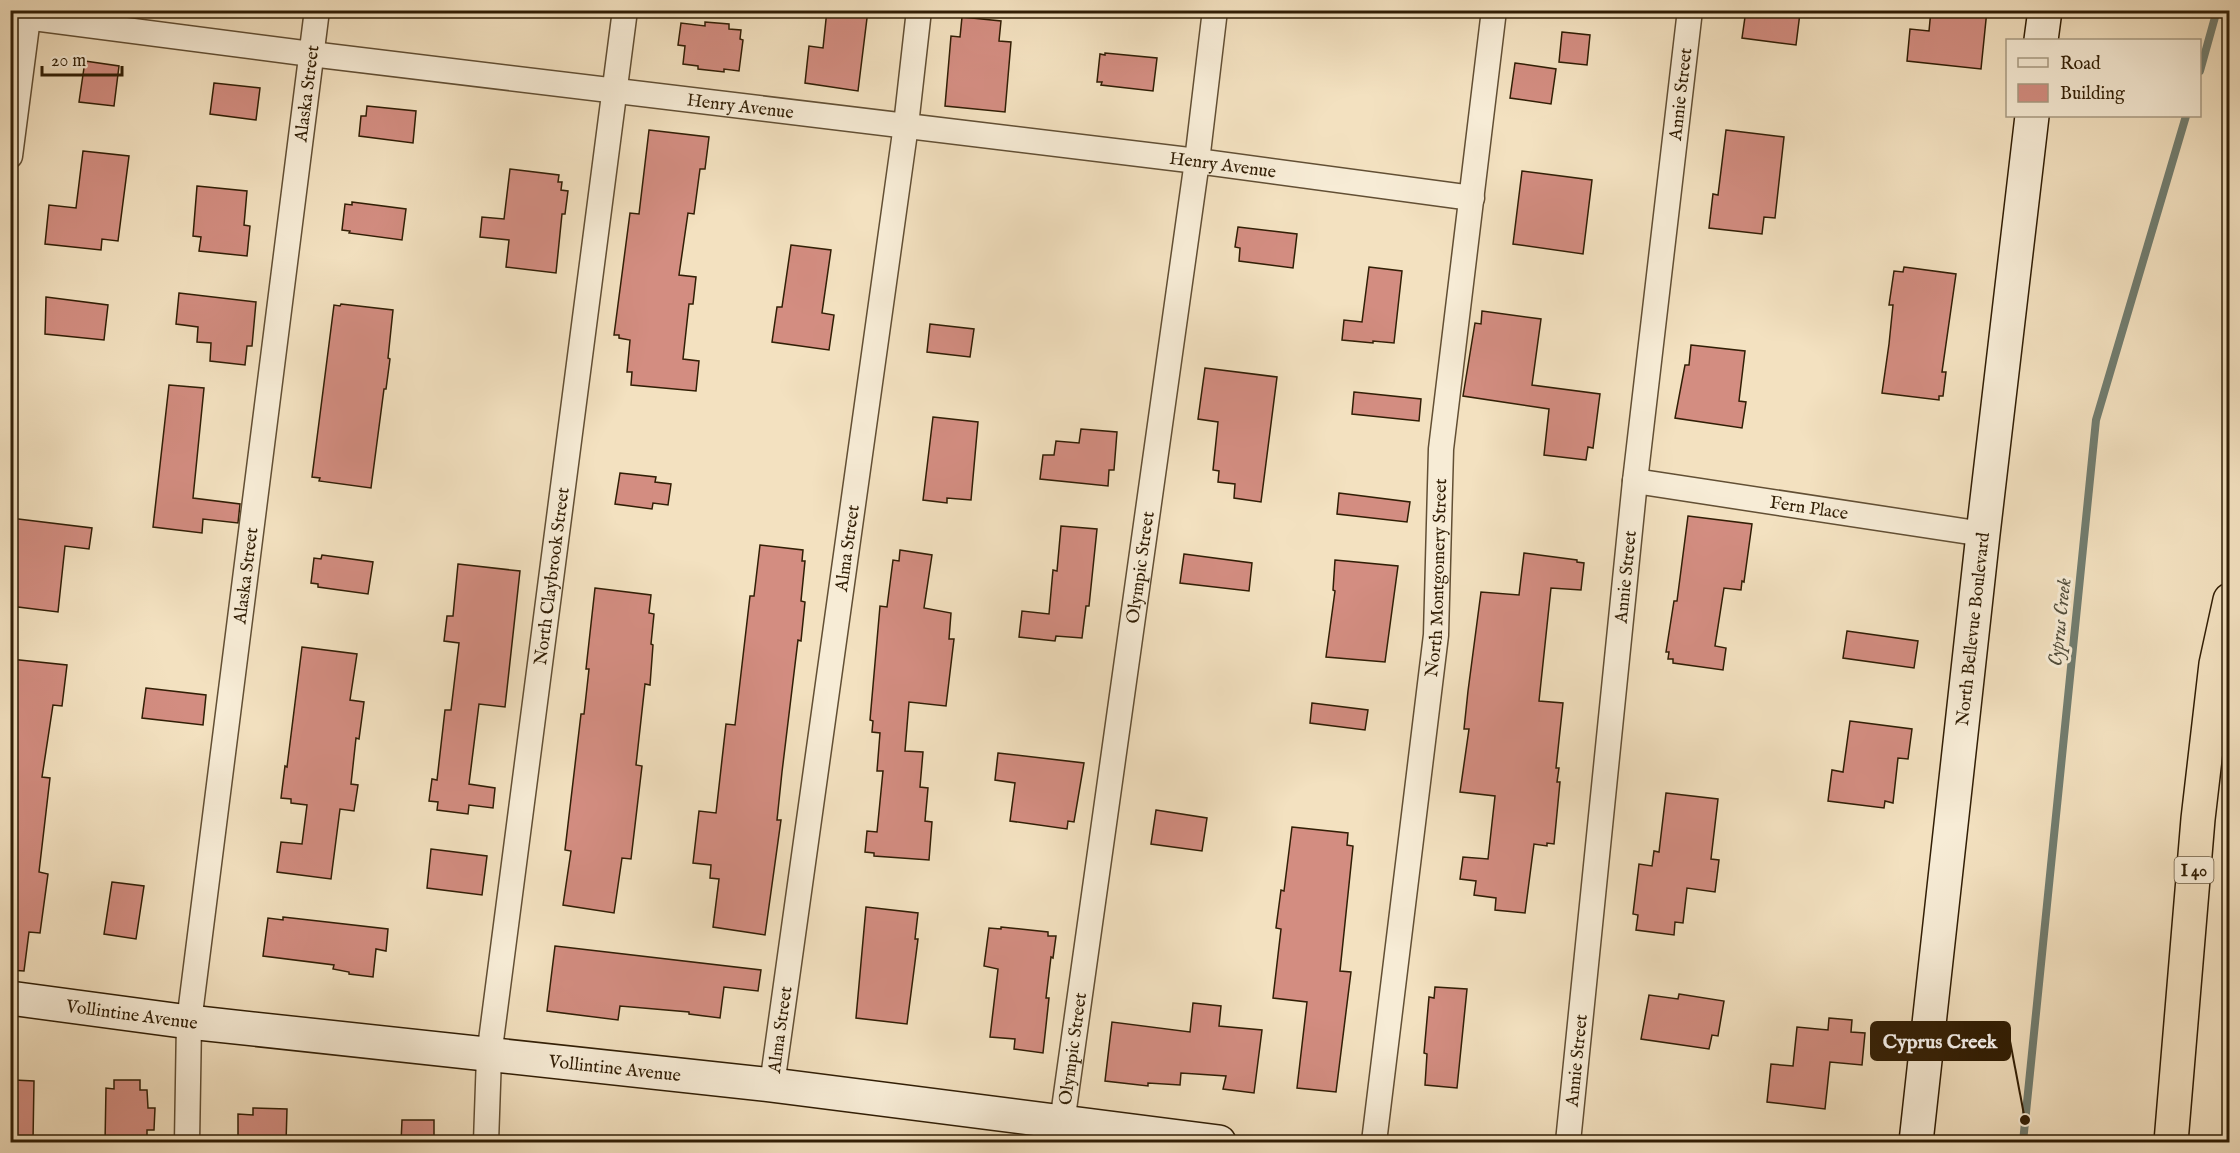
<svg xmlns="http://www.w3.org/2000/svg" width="2240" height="1153" font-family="'IM FELL English',serif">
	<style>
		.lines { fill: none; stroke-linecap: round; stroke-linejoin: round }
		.stream { stroke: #717d70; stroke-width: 8 }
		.building { fill: #d38d81; stroke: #311e05; stroke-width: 1.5 }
		.street-casing { stroke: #624f34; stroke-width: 27 }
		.secondary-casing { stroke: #311e05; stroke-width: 36 }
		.highway-casing { stroke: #311e05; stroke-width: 36 }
		.street { stroke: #f7ecd6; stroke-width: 24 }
		.secondary { stroke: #f7ecd6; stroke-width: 33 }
		.highway { stroke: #f3e1c0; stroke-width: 33 }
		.labels { text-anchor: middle; stroke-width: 6; stroke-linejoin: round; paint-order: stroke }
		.shield { fill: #f7ecd6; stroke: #6c5c44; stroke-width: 1.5 }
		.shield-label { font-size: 16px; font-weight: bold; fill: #311e05 }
		.street-label { font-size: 18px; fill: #311e05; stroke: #f7ecd6 }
		.water-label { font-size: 20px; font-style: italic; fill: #514d3b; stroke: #f7ecd6 }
		.leader { fill: none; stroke: #311e05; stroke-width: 2 }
		.callout-dot { fill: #311e05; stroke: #f7ecd6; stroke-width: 2 }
		.callout { fill: #311e05; stroke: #311e05; stroke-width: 2 }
		.callout-label { font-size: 20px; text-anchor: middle; font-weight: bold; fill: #fff }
	</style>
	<rect width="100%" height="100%" fill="#f3e1c0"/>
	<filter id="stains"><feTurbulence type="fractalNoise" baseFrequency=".00333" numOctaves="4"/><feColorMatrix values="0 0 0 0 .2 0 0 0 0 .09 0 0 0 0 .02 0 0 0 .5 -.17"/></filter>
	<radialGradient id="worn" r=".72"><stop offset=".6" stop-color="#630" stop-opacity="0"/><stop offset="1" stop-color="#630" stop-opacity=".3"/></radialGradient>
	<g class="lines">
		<g class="stream">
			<path d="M2200 71 2217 10"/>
			<path d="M2023 1142 2096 420 2186 116"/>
		</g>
	</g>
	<g class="building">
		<path d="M827 10H868L858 91 805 83 809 46 823 48Z"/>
		<path d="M1746 10H1780L1800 13 1796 45 1742 38Z"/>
		<path d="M1931 10H1987L1981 69 1907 61 1910 29 1929 31Z"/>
		<path d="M962 17 1001 21 999 41 1011 42 1005 112 945 106 951 36 960 37Z"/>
		<path d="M705 22 729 24V29L741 30 740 39 743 40 739 71 724 69V72L698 69V66L683 64 685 46 678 45 681 23 705 26Z"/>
		<path d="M1562 32 1590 35 1587 65 1559 62Z"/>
		<path d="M1105 53 1157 58 1153 91 1101 85 1102 82H1097L1100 54 1105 55Z"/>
		<path d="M85 61 119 66 114 106 79 102Z"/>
		<path d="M1515 63 1556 69 1551 104 1510 98Z"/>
		<path d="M214 83 260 88 256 120 210 114Z"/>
		<path d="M367 106 416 111 413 143 359 136 361 116H366Z"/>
		<path d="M649 130 709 137 705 169H700L694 214 688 213 679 275 696 277 693 304H689L683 359 699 361 696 391 631 385 632 372H627L630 340 619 338V335H614L630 213 639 214Z"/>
		<path d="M1726 130 1784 137 1775 218 1764 217 1762 234 1709 228 1713 194 1718 195Z"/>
		<path d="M83 151 129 156 118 241 102 239 101 250 45 244 49 205 76 208Z"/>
		<path d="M510 169 559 175 558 182H562L561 190 568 191 565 214H562L556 273 506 267 509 240 480 237 482 217 504 219Z"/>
		<path d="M1522 171 1592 180 1583 254 1513 244Z"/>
		<path d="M197 186 247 191 244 225 250 226 247 256 199 251 201 237 193 236Z"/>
		<path d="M352 202 406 209 402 240 349 233 350 231 342 230 345 204 352 205Z"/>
		<path d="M1238 227 1297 234 1293 268 1239 261 1240 248 1235 247Z"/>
		<path d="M791 245 831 250 822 313 834 315 829 350 772 342 777 307H782Z"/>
		<path d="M1369 267 1402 271 1394 343 1373 341V343L1342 340 1344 320 1362 322Z"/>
		<path d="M1904 267 1956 274 1942 372H1946L1943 396H1939V400L1882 393 1889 344 1893 305H1889L1894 271 1903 272Z"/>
		<path d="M179 293 256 302 252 346H247L245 365 210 361 211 343 197 342 198 327 176 324Z"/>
		<path d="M46 297 108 305 104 340 45 334Z"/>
		<path d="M341 304 393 310 388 358 390 359 386 389H384L371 488 319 481 320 478 312 477 334 305 340 306Z"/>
		<path d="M1482 311 1541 319 1532 385 1600 394 1593 448 1588 447 1586 460 1544 455 1549 409 1463 396 1475 323 1481 324Z"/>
		<path d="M930 324 974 329 970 357 927 352Z"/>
		<path d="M1691 345 1745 351 1739 401 1746 402 1742 428 1675 418 1685 365H1689Z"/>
		<path d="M1205 368 1277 377 1261 502 1234 498 1235 484 1218 482 1219 471 1213 470 1218 422 1198 419Z"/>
		<path d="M169 385 204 388 193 498 240 504 238 523 203 519 202 533 153 527Z"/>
		<path d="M1354 392 1421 399 1419 421 1352 414Z"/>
		<path d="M933 417 978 422 971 500 947 498V503L923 500Z"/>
		<path d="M1081 429 1117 432 1114 470H1109L1108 486 1040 479 1043 455H1054L1056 441 1079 443Z"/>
		<path d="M620 473 656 477 655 482 671 484 668 505 653 503 652 509 615 504Z"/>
		<path d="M1339 493 1410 502 1407 522 1337 514Z"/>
		<path d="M1688 516 1752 524 1744 582 1742 581 1741 590 1724 588 1715 646 1726 648 1723 670 1673 663V659H1668L1669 652H1666L1674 601H1677Z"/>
		<path d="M10 518 92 528 89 549 65 546 58 612 10 606Z"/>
		<path d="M1061 526 1097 529 1089 606H1086L1082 638 1056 636 1055 641 1019 637 1022 611 1049 614 1053 570 1057 571Z"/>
		<path d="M760 545 803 550 802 561H805L801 601 805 602 801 641 798 640 782 772 777 820H781L765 935 713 927 719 879 710 878 711 865 693 863 699 811 716 813 726 724 735 725 750 596H754Z"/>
		<path d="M900 550 932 555 924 608 951 613 949 639H954L946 706 909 702 905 751 923 752 920 787 928 788 925 821 932 822 929 860 874 856V853L865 852 867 831 877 832 883 771H877L880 733 872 732 873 721 870 720 880 606 887 607 893 560 899 561Z"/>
		<path d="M1524 553 1577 560V562L1584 563 1581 590 1551 588 1539 701 1563 703 1556 768H1559L1557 782H1560L1554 844 1547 843V846L1534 844 1525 913 1495 910 1496 898 1474 895 1476 881 1460 879 1463 857 1488 859 1495 796 1460 792 1469 729H1464L1468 691 1481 592 1519 595Z"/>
		<path d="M1184 554 1252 563 1249 591 1180 583Z"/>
		<path d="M322 555 373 562 368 594 318 587V584L311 583 314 558 321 559Z"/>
		<path d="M1335 560 1398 566 1385 662 1326 657 1335 591 1333 590Z"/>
		<path d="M458 564 520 571 505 707 479 704 469 784 495 788 493 808 469 805 468 814 437 810 438 802 429 801 432 779 437 780 445 710H451L459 643 444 641 447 616H453Z"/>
		<path d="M595 588 651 595 649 613 654 614 651 644 653 645 650 685 645 684 636 765 642 766 631 859 622 858 614 913 563 905 571 851 565 850 581 714H584L589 669H586Z"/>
		<path d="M1847 631 1918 641 1914 668 1843 658Z"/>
		<path d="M302 647 357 654 350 700 364 702 359 739 356 738 351 784 358 785 354 811 340 809 331 879 277 872 281 842 302 844 307 805 291 803V799L281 798 285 766 287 767Z"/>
		<path d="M10 659 67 665 62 706 53 705 42 777 50 778 39 872 48 874 40 933 29 932 24 971 10 970Z"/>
		<path d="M146 688 206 695 203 725 142 718Z"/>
		<path d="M1312 703 1368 710 1365 730 1310 723Z"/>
		<path d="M1850 721 1912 729 1908 759 1898 758 1893 803 1885 801 1884 808 1828 801 1832 770 1843 772Z"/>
		<path d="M998 753 1084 763 1074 822 1068 821 1067 829 1010 821 1015 783 995 780Z"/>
		<path d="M1666 793 1718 799 1711 859 1719 860 1715 892 1687 888 1683 923 1675 922 1674 935 1636 930 1638 915 1633 914 1639 864 1652 866 1654 851 1659 852Z"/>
		<path d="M1156 810 1207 818 1202 851 1151 844Z"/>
		<path d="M1292 827 1348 833 1347 845 1353 846 1340 971 1351 972 1336 1092 1297 1088 1307 1002 1273 998 1281 929 1276 928 1281 890 1284 891Z"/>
		<path d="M431 849 487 856 482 895 427 888Z"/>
		<path d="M112 882 144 886 136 939 104 934Z"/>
		<path d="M866 907 918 913 915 939H918L907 1024 856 1018Z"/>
		<path d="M283 917 388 929 386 951 376 949 373 977 349 974V972L333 969 334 965 263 956 268 918 283 920Z"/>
		<path d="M1001 927 1048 932V936H1056L1053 958 1051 957 1046 998H1049L1043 1053 1014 1049 1015 1039 990 1037 998 969 984 966 989 928 1001 929Z"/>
		<path d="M555 946 761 970 758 991 724 987 720 1018 689 1014V1012L620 1006 618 1020 547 1011Z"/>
		<path d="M1435 987 1467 989 1457 1088 1425 1085 1427 1054 1424 1053 1429 997 1434 998Z"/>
		<path d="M1679 994 1724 1001 1718 1036 1712 1035 1709 1049 1641 1039 1649 995 1678 999Z"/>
		<path d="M1193 1003 1221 1006 1219 1026 1262 1030 1254 1093 1223 1089 1226 1076 1181 1073 1180 1085 1148 1083V1086L1105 1081 1112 1022 1190 1032Z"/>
		<path d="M1829 1018 1852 1020 1851 1032 1865 1033 1862 1065 1830 1062 1825 1109 1767 1102 1771 1064 1793 1066 1797 1027 1828 1030Z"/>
		<path d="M14 1080 34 1081 33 1141 10 1140V1086H14Z"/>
		<path d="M114 1080H140V1090H147L148 1108H155L154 1130H147V1143H105L106 1088 114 1089Z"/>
		<path d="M253 1108 287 1109 286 1143H238V1114L253 1115Z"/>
		<path d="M402 1120H434V1143H401Z"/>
	</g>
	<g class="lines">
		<defs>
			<g id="street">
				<path id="s1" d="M10 15 311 54 1197 161 1472 198"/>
				<path d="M10 156 29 10"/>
				<path id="s2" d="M1635 481 1983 534"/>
				<path id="s3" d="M772 1085 906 125 919 10"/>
				<path id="s4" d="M1062 1123 1197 161 1215 10"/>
				<path id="s5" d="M187 1142 189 1022 317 10"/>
				<path id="s6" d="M486 1142 489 1056 625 10"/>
				<path id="s7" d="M1374 1142 1436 635 1441 449 1494 10"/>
				<path id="s8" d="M1568 1142 1635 481 1690 10"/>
			</g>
			<g id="secondary">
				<path d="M2041 40 2045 10"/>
				<path id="s9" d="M10 998 189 1022 772 1085 1219 1142"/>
				<path id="s10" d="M1916 1142 1983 534 2032 116"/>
			</g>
			<path id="highway" d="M2171 1142 2198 819 2216 664 2230 600"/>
		</defs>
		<use href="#street" class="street-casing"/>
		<use href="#secondary" class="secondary-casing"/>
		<use href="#highway" class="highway-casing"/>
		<use href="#street" class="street"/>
		<use href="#secondary" class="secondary"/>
		<use href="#highway" class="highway"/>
	</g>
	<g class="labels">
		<rect class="shield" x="2174.5" y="857" width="39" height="26" rx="4.5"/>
		<g class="shield-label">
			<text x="2194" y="876">I 40</text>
		</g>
		<g class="street-label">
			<text dy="6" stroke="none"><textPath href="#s8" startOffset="1054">Annie Street</textPath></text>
			<text dy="6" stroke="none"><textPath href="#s5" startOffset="1056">Alaska Street</textPath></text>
			<text dy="6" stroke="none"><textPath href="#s1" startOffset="736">Henry Avenue</textPath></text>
			<text dy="6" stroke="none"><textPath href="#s1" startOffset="1222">Henry Avenue</textPath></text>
			<text dy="6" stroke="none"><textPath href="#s2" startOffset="176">Fern Place</textPath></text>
			<text dy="6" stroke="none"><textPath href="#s3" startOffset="542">Alma Street</textPath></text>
			<text dy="6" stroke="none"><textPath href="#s4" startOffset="561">Olympic Street</textPath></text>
			<text dy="6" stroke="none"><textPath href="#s5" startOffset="570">Alaska Street</textPath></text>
			<text dy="6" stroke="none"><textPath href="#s6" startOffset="570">North Claybrook Street</textPath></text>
			<text dy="6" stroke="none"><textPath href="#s8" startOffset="568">Annie Street</textPath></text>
			<text dy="6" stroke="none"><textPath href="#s7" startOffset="568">North Montgomery Street</textPath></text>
			<text dy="6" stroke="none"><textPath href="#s10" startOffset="516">North Bellevue Boulevard</textPath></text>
			<text dy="6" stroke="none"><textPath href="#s9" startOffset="123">Vollintine Avenue</textPath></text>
			<text dy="6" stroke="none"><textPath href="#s3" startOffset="56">Alma Street</textPath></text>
			<text dy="6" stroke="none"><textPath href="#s4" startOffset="75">Olympic Street</textPath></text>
			<text dy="6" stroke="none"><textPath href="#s8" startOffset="82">Annie Street</textPath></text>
			<text dy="6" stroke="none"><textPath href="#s9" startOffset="609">Vollintine Avenue</textPath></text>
		</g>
		<g class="water-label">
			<text transform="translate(2059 622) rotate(-84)" y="7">Cyprus Creek</text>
		</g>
	</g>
	<path class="leader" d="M2025 1120L2010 1041"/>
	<circle class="callout-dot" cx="2025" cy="1120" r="6"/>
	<rect class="callout" x="1871" y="1022" width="139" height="38" rx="6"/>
	<g class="callout-label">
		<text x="1940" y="1048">Cyprus Creek</text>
	</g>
	<rect width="2240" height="1153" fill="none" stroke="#f3e1c0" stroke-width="36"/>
	<rect x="12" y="12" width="2216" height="1129" fill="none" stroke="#311e05" stroke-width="3"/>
	<rect x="18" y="18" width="2204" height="1117" fill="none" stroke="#311e05" stroke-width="1.5"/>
	<rect x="2006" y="39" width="195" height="78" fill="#f7ecd6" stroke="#a89a82" stroke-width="1.5"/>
	<rect x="2018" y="58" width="30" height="9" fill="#f7ecd6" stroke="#a89a82" stroke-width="1.5"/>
	<text x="2060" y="69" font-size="18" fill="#311e05">Road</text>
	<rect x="2018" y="84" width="30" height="18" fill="#d38d81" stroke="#a89a82" stroke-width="1.5"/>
	<text x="2060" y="99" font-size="18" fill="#311e05">Building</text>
	<path d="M42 66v9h80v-9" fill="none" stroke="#311e05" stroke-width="3"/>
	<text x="51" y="66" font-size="18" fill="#311e05" stroke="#f7ecd6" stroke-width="4.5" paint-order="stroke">20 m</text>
	<rect width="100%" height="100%" filter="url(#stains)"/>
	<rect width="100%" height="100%" fill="url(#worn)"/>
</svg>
